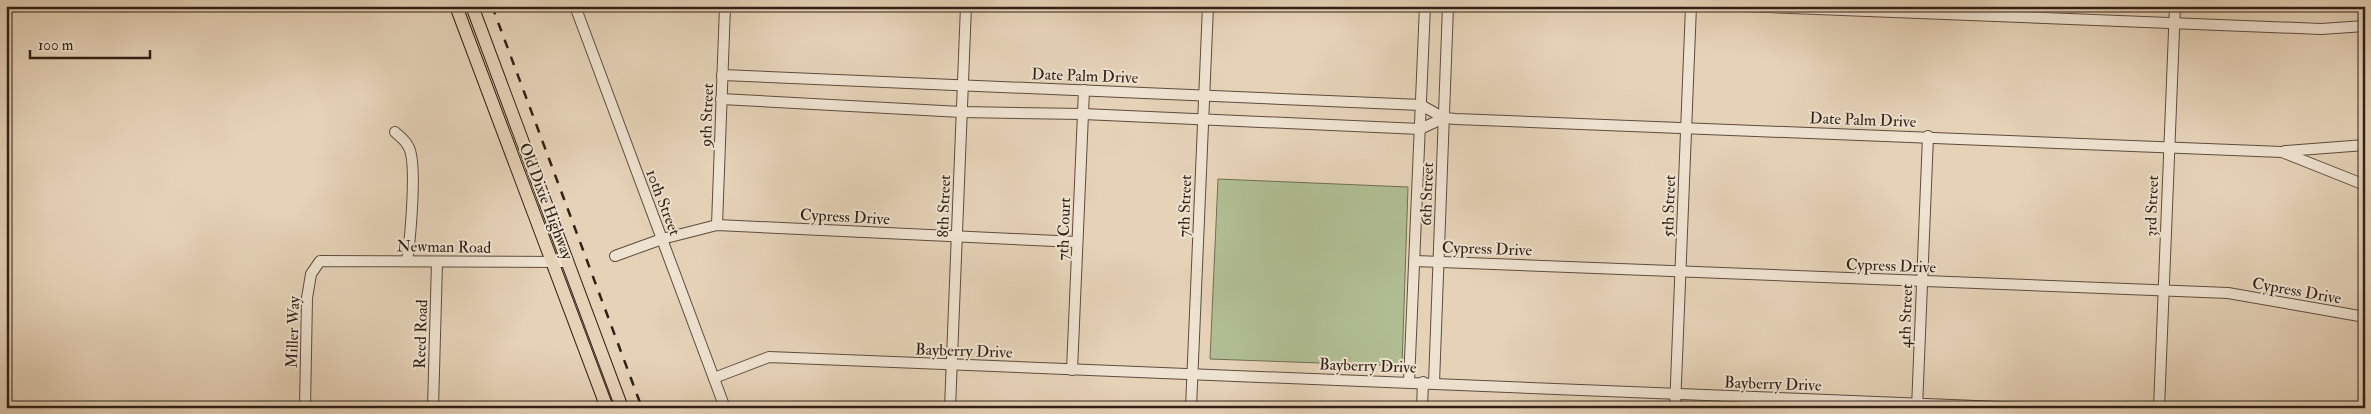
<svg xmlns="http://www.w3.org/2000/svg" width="2371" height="414" font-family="'IM FELL Double Pica',serif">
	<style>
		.green { fill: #b0bd92; stroke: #706e54 }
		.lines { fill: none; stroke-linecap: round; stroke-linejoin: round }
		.minor-casing { stroke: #5e4c3e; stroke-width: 12 }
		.major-casing { stroke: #312016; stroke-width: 14 }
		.minor { stroke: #eee2d0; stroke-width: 10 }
		.major { stroke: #e5d2b7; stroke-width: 12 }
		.rail { stroke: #312016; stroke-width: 2.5; stroke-dasharray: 9 9; stroke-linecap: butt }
		.labels { text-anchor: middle; stroke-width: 4; stroke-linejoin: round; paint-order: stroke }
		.street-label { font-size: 16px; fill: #312016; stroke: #eee2d0 }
	</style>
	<rect width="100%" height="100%" fill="#e5d2b7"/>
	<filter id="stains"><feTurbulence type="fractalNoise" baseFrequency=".004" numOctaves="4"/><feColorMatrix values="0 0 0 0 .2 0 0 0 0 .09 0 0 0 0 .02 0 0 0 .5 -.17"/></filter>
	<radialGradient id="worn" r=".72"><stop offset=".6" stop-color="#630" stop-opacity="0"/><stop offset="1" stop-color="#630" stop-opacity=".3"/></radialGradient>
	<path class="green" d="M1218 179 1408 187 1402 366 1210 359Z"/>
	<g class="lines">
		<defs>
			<g id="minor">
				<path d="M575 6 725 408"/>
				<path d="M1742 6 2321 29 2365 26"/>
				<path d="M722 75 1421 105 1444 118 1456 119 2282 152 2365 185"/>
				<path d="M721 99 961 112 1083 114 1420 129 1444 118"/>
				<path d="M395 132C399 136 405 140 408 146 418 160 410 240 407 261"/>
				<path d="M2285 151 2365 145"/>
				<path d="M717 225 725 6"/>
				<path d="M615 256 662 239 717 225 1077 242"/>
				<path d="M1415 261 2228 293 2365 317"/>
				<path d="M1072 370 1084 90"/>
				<path d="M714 378 769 357 2025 408"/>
				<path d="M1409 382 1425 6"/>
				<path d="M1434 383 1448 6"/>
				<path d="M305 408 307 298 311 274 320 261 568 262"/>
				<path d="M433 408 437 262"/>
				<path d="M950 408 966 6"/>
				<path d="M1191 408 1208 6"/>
				<path d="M1422 408 1423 382"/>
				<path d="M1675 408 1691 6"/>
				<path d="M1917 408 1928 136"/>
				<path d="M2159 408 2175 6"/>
			</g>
			<g id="major">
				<path d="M456 6 607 408"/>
				<path d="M472 6 622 408"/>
			</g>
		</defs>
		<use href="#minor" class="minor-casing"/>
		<use href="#major" class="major-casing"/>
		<use href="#minor" class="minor"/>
		<use href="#major" class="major"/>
		<path class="rail" d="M492 6 642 408"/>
	</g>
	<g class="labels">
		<g class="street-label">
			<text transform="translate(1085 75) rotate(2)" y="6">Date Palm Drive</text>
			<text transform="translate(706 115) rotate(-88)" y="6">9th Street</text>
			<text transform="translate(1863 119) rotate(2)" y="6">Date Palm Drive</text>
			<text transform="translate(1426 194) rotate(-88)" y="6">6th Street</text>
			<text transform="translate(547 201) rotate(69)" y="6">Old Dixie Highway</text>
			<text transform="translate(664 202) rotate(69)" y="6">10th Street</text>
			<text transform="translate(943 206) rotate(-88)" y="6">8th Street</text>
			<text transform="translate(1184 206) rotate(-88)" y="6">7th Street</text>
			<text transform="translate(1668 206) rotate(-88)" y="6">5th Street</text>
			<text transform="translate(2151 206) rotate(-88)" y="6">3rd Street</text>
			<text transform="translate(845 216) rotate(3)" y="6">Cypress Drive</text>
			<text transform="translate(1063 229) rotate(-88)" y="6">7th Court</text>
			<text transform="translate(444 246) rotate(1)" y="6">Newman Road</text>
			<text transform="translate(1487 248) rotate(2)" y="6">Cypress Drive</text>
			<text transform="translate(1891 265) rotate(2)" y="6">Cypress Drive</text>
			<text transform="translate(2297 290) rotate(10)" y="6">Cypress Drive</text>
			<text transform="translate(1905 316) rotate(-88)" y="6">4th Street</text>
			<text transform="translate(292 332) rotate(-88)" y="6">Miller Way</text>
			<text transform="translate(420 334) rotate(-88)" y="6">Reed Road</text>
			<text transform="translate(964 350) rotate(2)" y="6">Bayberry Drive</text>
			<text transform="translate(1368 365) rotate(2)" y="6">Bayberry Drive</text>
			<text transform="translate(1773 383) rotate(2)" y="6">Bayberry Drive</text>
		</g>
	</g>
	<rect width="2371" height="414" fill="none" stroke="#e5d2b7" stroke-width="25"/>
	<rect x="8" y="8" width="2356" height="399" fill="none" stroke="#312016" stroke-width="2.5"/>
	<rect x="12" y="12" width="2346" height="389" fill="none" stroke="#312016"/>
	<path d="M30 50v8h120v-8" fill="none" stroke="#312016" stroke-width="2.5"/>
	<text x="38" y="50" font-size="15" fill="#312016" stroke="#eee2d0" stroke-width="4" paint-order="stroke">100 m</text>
	<rect width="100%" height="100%" filter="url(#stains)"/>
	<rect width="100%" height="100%" fill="url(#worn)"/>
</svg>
